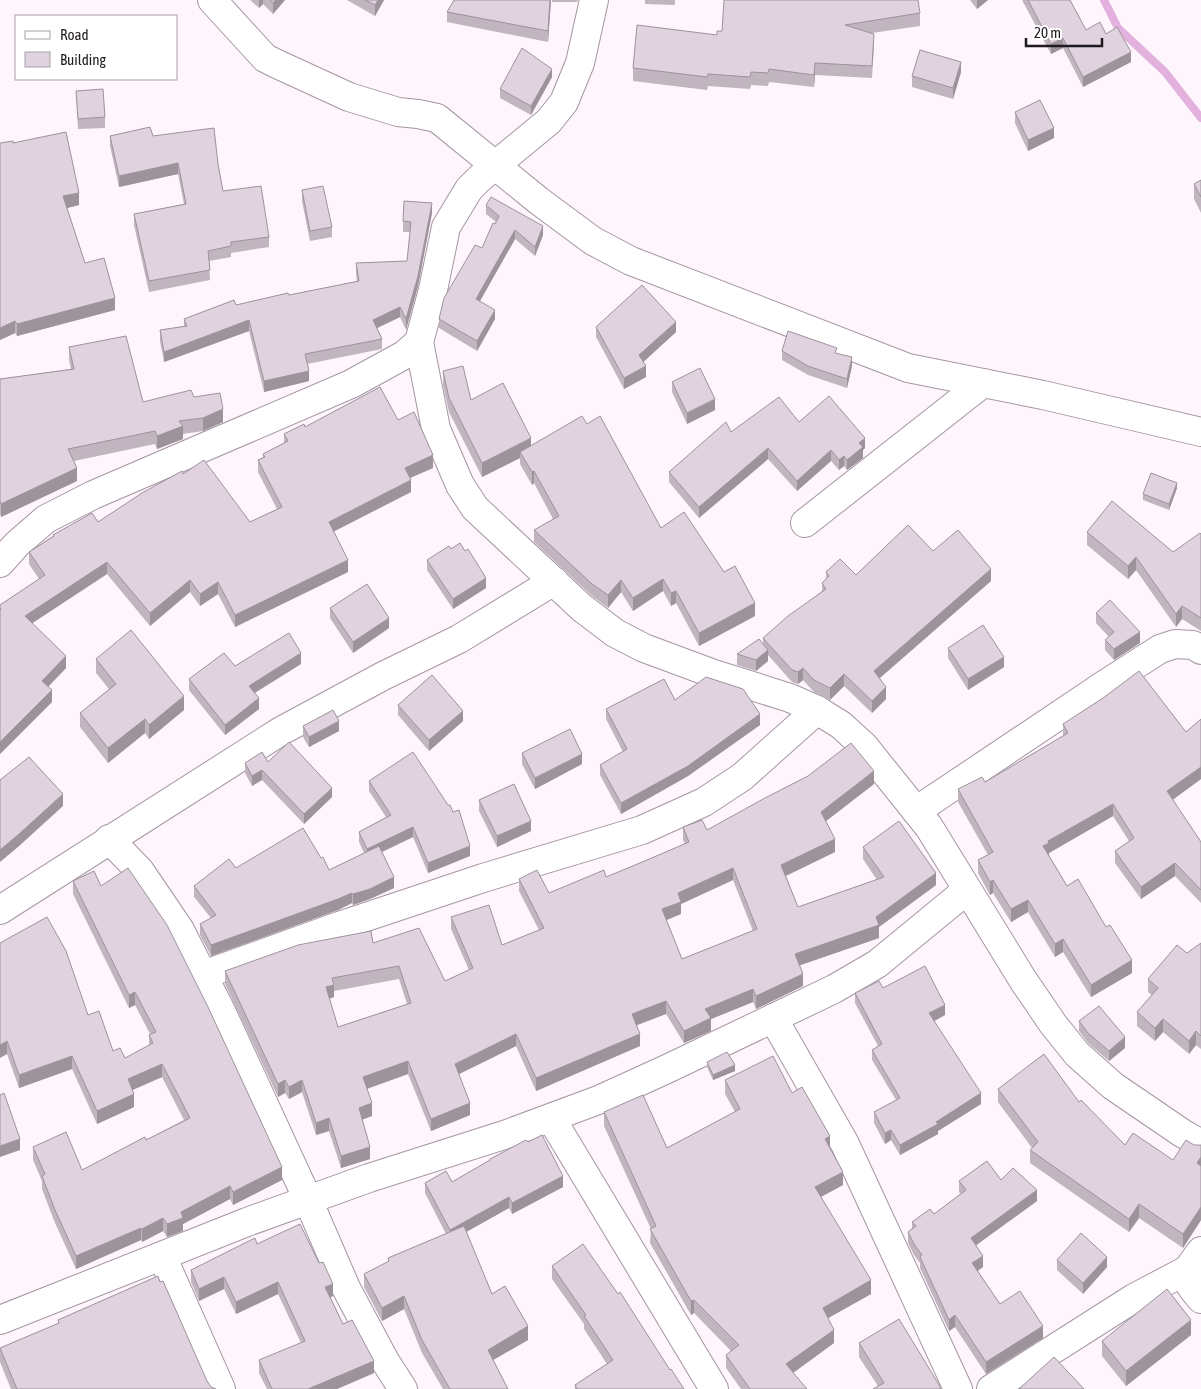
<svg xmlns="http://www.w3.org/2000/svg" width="1201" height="1389" font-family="'Asap Condensed',sans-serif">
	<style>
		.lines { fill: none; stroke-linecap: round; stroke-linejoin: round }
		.stream { stroke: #e3b1dd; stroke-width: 8 }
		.minor-casing { stroke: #a496a2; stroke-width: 30 }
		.minor { stroke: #fff; stroke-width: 28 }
		.wall { fill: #c1b5bf; fill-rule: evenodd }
		.shaded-wall { fill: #9d939b }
		.building { fill: #e0d2de; stroke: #9d939b; fill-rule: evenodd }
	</style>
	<rect width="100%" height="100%" fill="#fef5fd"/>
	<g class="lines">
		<path class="stream" d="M1104 0 1118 28 1165 72 1201 118"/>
		<defs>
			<g id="minor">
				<path d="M212 0 265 58 277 64 349 97 398 112 418 114 437 118 539 201 593 241 631 261 908 368 1043 395 1201 432"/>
				<path d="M419 342 436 429 460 485 475 508 582 608 615 633 644 648 714 674 790 698 817 710 841 725 864 746 929 827 1023 980 1053 1024 1077 1054 1113 1086 1182 1133 1201 1144"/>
				<path d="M805 523 983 383"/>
				<path d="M0 563 17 544 46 519 93 495 351 384 404 355 419 342 433 290 446 227 469 189 480 178 549 121 564 102 580 63 594 0"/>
				<path d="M916 811 1104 685 1160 649 1175 644 1193 645 1201 650"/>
				<path d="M109 839 140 871 180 930 222 1013 308 1200 346 1288 385 1361 403 1389"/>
				<path d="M0 910 281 731 383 676 459 639 554 581"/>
				<path d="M203 975 339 926 483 878 642 830 704 802 742 777 817 710"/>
				<path d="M773 1018 845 1144 958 1389"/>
				<path d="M551 1118 714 1389"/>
				<path d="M1201 1251C1184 1274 1181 1276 1201 1299"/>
				<path d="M162 1256 221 1389"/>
				<path d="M0 1320 247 1222 369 1178 507 1134 601 1099 669 1068 834 989 877 964 967 890"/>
				<path d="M991 1389 1134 1298 1187 1270"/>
			</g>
		</defs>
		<use href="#minor" class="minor-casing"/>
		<use href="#minor" class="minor"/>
	</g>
	<g class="wall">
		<path d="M250 0H285L273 14 263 4 259 8Z"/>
		<path d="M347 0H384L375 16Z"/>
		<path d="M551 0 548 42 447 22V12Z"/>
		<path d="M552 0H578L577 2H552Z"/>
		<path d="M645 0H675V5L645 4Z"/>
		<path d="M970 0H988L977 9Z"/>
		<path d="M1022 0H1070L1086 30 1131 62 1083 87 1063 48 1051 54Z"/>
		<path d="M920 13V26L872 33 874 46 872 78 815 75 814 87 769 82 768 86 751 85 750 89 708 86 707 90 633 81V68L717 35 722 31Z"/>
		<path d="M961 72 953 99 912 87V76Z"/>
		<path d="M552 77 531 115 500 98V89Z"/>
		<path d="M76 91 105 117V128L78 129Z"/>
		<path d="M1015 112 1054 138 1028 151 1015 123Z"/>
		<path d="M110 136H153L218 164 223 191 269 237V247L231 253V257L209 261 210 280 149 292 134 225V214L184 204 178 174 119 187 110 146Z"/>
		<path d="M0 143H13L79 205 67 208 85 263 115 310 17 336 15 333 0 340Z"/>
		<path d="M1201 180V213L1194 199V184Z"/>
		<path d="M302 190 332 227V237L310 241 302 201Z"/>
		<path d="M486 205 543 235 535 256 515 239 480 301 495 319 477 351 439 328V319L482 248 496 222 486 214Z"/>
		<path d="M432 213 418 286 406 330 400 317 377 328 382 339V349L307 364 309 381 264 392 249 331 164 362 160 341V330L184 326V319L236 305 357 282 356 273V263L407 261 410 232H403V221Z"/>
		<path d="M596 327 676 332 643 362 646 377 624 389 596 337Z"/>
		<path d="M69 347 143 402 194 397 223 422 203 431 183 434V439L157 449 155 444 74 461 77 481 1 517 0 514V379L71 369 69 360Z"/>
		<path d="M782 351 837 353 852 366 847 388 808 375 782 360Z"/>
		<path d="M443 371 471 400 531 446 587 424 661 528 724 572 755 616 699 646 676 603 671 606 663 591 633 611 621 592 608 608 592 596 534 542V530L553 519 534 483 532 485 520 464V458L482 477 449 412 443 385Z"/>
		<path d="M672 382 715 410 687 424 672 392Z"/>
		<path d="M398 420 433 468 410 478 411 492 334 531 348 572 235 627 218 594 200 606 190 592 150 626 107 574 32 623 66 668 48 687 52 702 0 754V605L39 579 29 564V552L53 536V535L98 522 183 474 250 522 277 509 258 472V460L263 457V454L284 443V434L305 427Z"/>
		<path d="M799 422 865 448 863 450V458L847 470 844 466 839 470 831 461 797 491 768 459 699 518 669 482V472L731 432Z"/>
		<path d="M1177 488 1169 510 1143 500V494Z"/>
		<path d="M1087 532 1173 552 1201 534V631L1182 619 1176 627 1136 570 1128 579 1087 545Z"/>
		<path d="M451 549 486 588 453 609 427 570V560Z"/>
		<path d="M933 551 991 581 880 678 886 699 872 713 844 686 830 700 814 692 803 680 798 684 792 682 768 655V661L756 671 737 665V654L763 645V638L822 591V583L826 579V572L856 575Z"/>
		<path d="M330 608 389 628 353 653 330 618Z"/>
		<path d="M1096 613 1140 643 1114 660 1105 650V640L1109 637 1096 623Z"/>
		<path d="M948 648 1004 667 968 690 948 658Z"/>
		<path d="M96 659 184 710 149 739 145 733 108 763 80 727V713L109 689 96 673Z"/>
		<path d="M301 664 255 693 259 709 225 735 189 690V679Z"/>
		<path d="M675 700 760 725 688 776 621 814 600 775V765L623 752 606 719V709Z"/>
		<path d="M398 705 463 721 429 751 398 715Z"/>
		<path d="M1201 719V779L1172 800 1201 842V903L1175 876 1141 899 1115 863V851L1129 841 1113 816 1049 853V855L1067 886 1132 973 1091 997 1063 952 1055 957 1028 912 1011 922 993 893 990 895 978 873V860L988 855 958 802V789L985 782 1063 736V724L1186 732Z"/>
		<path d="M303 726 339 731 309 747 303 737Z"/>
		<path d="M522 753 582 764 535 789 522 764Z"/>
		<path d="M245 763 332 797 304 824 262 780 252 786 245 773Z"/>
		<path d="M369 781 470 856 428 873 413 837 382 852 394 888 370 899 353 905 352 903 338 910 211 956 200 935V924L211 918 194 897V886L236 868 329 870 364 853 359 842V832L386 817 369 791Z"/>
		<path d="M874 784 826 821 835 852 786 876 798 907 877 880 863 859V847L936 885 879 927V938L800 965 803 986 756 1009 753 1002 711 1019V1031L684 1043 666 1014 637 1025 640 1046 536 1091 516 1046 459 1074 470 1115 431 1131 408 1074 367 1089 372 1116 362 1119 370 1159 341 1168 329 1131 316 1135 302 1092 289 1099 285 1093 278 1097 225 984V971L373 943 445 981 469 970 451 929V917L502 945 539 930 519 891V879L549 893 606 877 685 844 683 840V827L707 830ZM733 880 753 931 682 959 666 920 681 914V904ZM399 979 407 1004 338 1027 329 999 334 997V991Z"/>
		<path d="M479 800 531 831 497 847 479 811Z"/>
		<path d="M73 881 101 886 282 1180 233 1205 230 1199 183 1224V1231L167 1237 163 1231 142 1242 141 1240 76 1269 55 1223 42 1189V1181L33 1160V1147L82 1170 146 1140 184 1120 162 1077 132 1090 134 1107 97 1124 72 1069 19 1088 7 1054 0 943 88 1015 113 1051 125 1058 149 1046V1035L150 1034 135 1005 129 1008 73 894Z"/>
		<path d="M1201 943V1049L1196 1045 1189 1054 1163 1032 1155 1041 1137 1026V1012L1152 995 1148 992V979L1187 953Z"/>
		<path d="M883 988 945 1015 934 1021 981 1104 938 1131V1134L900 1155 891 1140 885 1144 874 1123V1112L896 1100 872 1060V1050L878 1046 855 1003V993Z"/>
		<path d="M1079 1021 1125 1048 1109 1061 1088 1043 1079 1031Z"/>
		<path d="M707 1062 735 1071 713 1080 707 1067Z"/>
		<path d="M725 1080 792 1093 830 1148 843 1185 821 1197 871 1294 828 1318 834 1343 793 1373 807 1389H741L726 1368V1355L731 1351 694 1313 691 1315 650 1243 651 1229 604 1126V1112L667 1148 735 1112 725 1094Z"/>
		<path d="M998 1089 1079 1102 1125 1145 1173 1160 1194 1145H1201V1220L1183 1248 1139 1218 1129 1232 1030 1163V1150L1032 1148 998 1102Z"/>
		<path d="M528 1142 563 1187 512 1214 509 1208 466 1232 492 1294 528 1340 493 1360 508 1389H443L422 1353 404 1309 382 1321 364 1287V1274L388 1262V1258L446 1234 425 1193V1183L452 1182 490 1161V1159Z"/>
		<path d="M1001 1180 1037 1201 976 1245 983 1267 978 1271 1000 1304 1043 1338 986 1374 955 1327 949 1331 920 1268V1263L914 1255 908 1243V1232L912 1228V1222L934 1214 961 1194 959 1192V1181Z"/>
		<path d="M257 1244 333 1296 330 1297 343 1324 374 1373 337 1389H267L259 1373V1360L301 1343 278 1294 236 1314 224 1289 199 1301 191 1282V1270Z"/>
		<path d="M1057 1260 1107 1267 1083 1294 1057 1270Z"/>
		<path d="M552 1266 670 1370 684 1389H575V1385L607 1364 584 1329V1324L552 1279Z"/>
		<path d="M58 1320 207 1381 211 1387 216 1389H11L0 1362V1348L58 1324Z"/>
		<path d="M1191 1335 1126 1386 1102 1356V1341Z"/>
		<path d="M859 1343 941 1389 878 1386 859 1357Z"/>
	</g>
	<g class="shaded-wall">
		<path d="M259 0H263V4L259 8Z"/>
		<path d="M276 0H285L273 14V3Z"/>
		<path d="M378 0H384L375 16V5Z"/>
		<path d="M550 0H551L548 42V31Z"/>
		<path d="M977 0H988L977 9Z"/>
		<path d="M1063 38V48L1051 54V44Z"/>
		<path d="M1131 52V62L1083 87V77Z"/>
		<path d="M961 62V72L953 99V88Z"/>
		<path d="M815 63V75L814 87V75Z"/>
		<path d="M552 69V77L531 115V106Z"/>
		<path d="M1054 128V138L1028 151V140Z"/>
		<path d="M178 163V174L119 187V176Z"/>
		<path d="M79 193V205L63 209V196Z"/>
		<path d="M432 203V213L418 286 406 330V319Z"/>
		<path d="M543 226V235L535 256V247Z"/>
		<path d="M515 230V239L476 308V299Z"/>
		<path d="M115 298V310L17 336V324Z"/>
		<path d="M400 307V317L373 330V320Z"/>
		<path d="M495 310V319L477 351V341Z"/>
		<path d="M249 320V331L164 362V352Z"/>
		<path d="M15 321V333L0 340V328Z"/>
		<path d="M676 322V332L639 366V355Z"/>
		<path d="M852 357V366L847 388V379Z"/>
		<path d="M646 366V377L624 389V378Z"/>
		<path d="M309 371V381L264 392V381Z"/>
		<path d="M715 399V410L687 424V413Z"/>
		<path d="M223 409V422L203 431V418Z"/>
		<path d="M183 426V439L157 449V436Z"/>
		<path d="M531 438V452H520V458L482 477V463Z"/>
		<path d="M865 438V448L863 450V458L847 470V460L859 443Z"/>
		<path d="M768 448V459L699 518V507Z"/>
		<path d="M831 450V461L797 491V481Z"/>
		<path d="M433 455V468L405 480V468Z"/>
		<path d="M844 456V466L839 470V460Z"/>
		<path d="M77 468V481L1 517V504Z"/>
		<path d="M534 471V483L532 485V472Z"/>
		<path d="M411 480V492L329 534V522Z"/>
		<path d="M1177 483V488L1169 510V504Z"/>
		<path d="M1136 557V570L1128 579V566Z"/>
		<path d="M348 560V572L235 627V615Z"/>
		<path d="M107 562V574L25 628V616Z"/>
		<path d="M991 569V581L874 683V671Z"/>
		<path d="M486 578V588L453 609V599Z"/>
		<path d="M663 579V591L633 611V598Z"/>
		<path d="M190 580V592L150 626V613Z"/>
		<path d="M621 580V592L608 608V595Z"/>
		<path d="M218 582V594L200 606V594Z"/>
		<path d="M676 591V603L671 606V593Z"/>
		<path d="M755 603V616L699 646V633Z"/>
		<path d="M1182 606V619L1176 627V614Z"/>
		<path d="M389 618V628L353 653V642Z"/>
		<path d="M1140 632V643L1114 660V649Z"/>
		<path d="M768 650V661L756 671V660Z"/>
		<path d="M301 653V664L249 696V686Z"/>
		<path d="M66 656V668L42 693V681Z"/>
		<path d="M1004 657V667L968 690V679Z"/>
		<path d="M803 668V680L798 684V672Z"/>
		<path d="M844 674V686L830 700V688Z"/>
		<path d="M886 687V699L872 713V701Z"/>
		<path d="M52 690V702L0 754V742Z"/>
		<path d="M184 696V710L149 739V725Z"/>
		<path d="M259 698V709L225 735V725Z"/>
		<path d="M463 711V721L429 751V740Z"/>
		<path d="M760 714V725L688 776 621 814V803Z"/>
		<path d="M145 719V733L108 763V748Z"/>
		<path d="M339 721V731L309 747V737Z"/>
		<path d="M582 754V764L535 789V778Z"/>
		<path d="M1201 767V779L1167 804V791Z"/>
		<path d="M262 770V780L252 786V776Z"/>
		<path d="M874 771V784L821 825V812Z"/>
		<path d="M332 788V797L304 824V814Z"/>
		<path d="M63 794V806L18 847 0 862V850Z"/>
		<path d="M1113 804V816L1049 853V855L1043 859V846L1048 841Z"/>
		<path d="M531 821V831L497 847V836Z"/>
		<path d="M413 827V837L367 859V849Z"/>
		<path d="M835 839V852L781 878V865Z"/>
		<path d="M470 846V856L428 873V863Z"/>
		<path d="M1175 863V876L1141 899V887Z"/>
		<path d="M733 868V880L681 904V914L662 922V909L678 893Z"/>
		<path d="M936 873V885L879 927V938L795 967V954L876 917Z"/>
		<path d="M394 877V888L370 899 353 905V894Z"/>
		<path d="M993 880V893L990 895V882Z"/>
		<path d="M352 893V903L338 910 211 956V945Z"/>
		<path d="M1028 900V912L1011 922V909Z"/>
		<path d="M1063 939V952L1055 957V944Z"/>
		<path d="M1132 960V973L1091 997V985Z"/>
		<path d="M803 974V986L756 1009V996Z"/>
		<path d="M334 985V997L326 1000V987Z"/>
		<path d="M753 989V1002L711 1019V1031L684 1043V1031L705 1009Z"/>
		<path d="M135 992V1005L129 1008V995Z"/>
		<path d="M666 1001V1014L632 1027V1014Z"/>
		<path d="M945 1005V1015L929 1024V1013Z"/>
		<path d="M1163 1019V1032L1155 1041V1028Z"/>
		<path d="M1196 1031V1045L1189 1054V1041Z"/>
		<path d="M516 1034V1046L455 1076V1064Z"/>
		<path d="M640 1034V1046L536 1091V1078Z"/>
		<path d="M1125 1037V1048L1109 1061V1051Z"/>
		<path d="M7 1041V1054L0 1058V1045Z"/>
		<path d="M72 1056V1069L19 1088V1075Z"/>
		<path d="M408 1061V1074L363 1090V1077Z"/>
		<path d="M162 1064V1077L128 1092V1079Z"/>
		<path d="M735 1065V1071L713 1080V1075Z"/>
		<path d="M285 1080V1093L278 1097V1084Z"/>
		<path d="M302 1080V1092L289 1099V1087Z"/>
		<path d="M981 1093V1104L938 1131V1134L900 1155V1145Z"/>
		<path d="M134 1094V1107L97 1124V1111Z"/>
		<path d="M372 1103V1116L359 1121V1108Z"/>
		<path d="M470 1103V1115L431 1131V1119Z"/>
		<path d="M329 1118V1131L316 1135V1123Z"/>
		<path d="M891 1130V1140L885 1144V1133Z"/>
		<path d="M830 1136V1149L825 1139Z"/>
		<path d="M20 1139V1150L0 1157V1146Z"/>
		<path d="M370 1147V1159L341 1168V1156Z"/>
		<path d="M1201 1157V1170L1197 1163Z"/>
		<path d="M282 1167V1180L233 1205V1192Z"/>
		<path d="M843 1172V1185L815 1200V1187Z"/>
		<path d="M563 1176V1187L512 1214V1203Z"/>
		<path d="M230 1186V1199L183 1224V1231L167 1237V1224L181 1212Z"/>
		<path d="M1037 1190V1201L971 1249V1238Z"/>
		<path d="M509 1197V1208L450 1241V1230Z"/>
		<path d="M1139 1204V1218L1129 1232V1219Z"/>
		<path d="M1201 1207V1220L1183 1248V1234Z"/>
		<path d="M163 1218V1231L142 1242V1229Z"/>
		<path d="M141 1228V1240L76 1269V1256Z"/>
		<path d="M983 1256V1267L972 1274V1263Z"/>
		<path d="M1107 1257V1267L1083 1294V1283Z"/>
		<path d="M224 1277V1289L199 1301V1289Z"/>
		<path d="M871 1280V1294L823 1321V1308Z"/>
		<path d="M278 1282V1294L236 1314V1302Z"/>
		<path d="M333 1284V1296L325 1300V1287Z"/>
		<path d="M404 1296V1309L382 1321V1308Z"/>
		<path d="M694 1300V1313L691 1315V1301Z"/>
		<path d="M955 1315V1327L949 1331V1320Z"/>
		<path d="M1191 1320V1335L1126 1386V1371Z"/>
		<path d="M528 1326V1340L488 1363V1350Z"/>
		<path d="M1043 1326V1338L986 1374V1362Z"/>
		<path d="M834 1330V1343L786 1378V1364Z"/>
		<path d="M374 1361V1373L337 1389H308Z"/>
	</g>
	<g class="building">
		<path d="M270 0H276L273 3Z"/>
		<path d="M365 0H378L375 5Z"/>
		<path d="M454 0H550L548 31 447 12Z"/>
		<path d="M724 0H918L920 13 845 25 874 34 872 66 815 63 814 75 769 69 768 73 751 72 750 77 708 74 707 77 633 68 637 25 717 35V31H722Z"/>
		<path d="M1028 0H1070L1086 30 1100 22 1106 34 1117 27 1131 52 1083 77 1063 38 1051 44Z"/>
		<path d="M522 48 552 69 531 106 500 89Z"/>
		<path d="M920 50 961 62 953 88 912 76Z"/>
		<path d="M103 89 105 117 78 119 76 91Z"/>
		<path d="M1040 100 1054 128 1028 140 1015 112Z"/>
		<path d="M150 127 153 136 214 128 218 164 223 191 261 186 269 237 231 242V246L208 251 210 270 149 281 134 214 186 204 178 163 119 176 110 136Z"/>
		<path d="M66 132 79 193 63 196 85 263 104 258 115 298 17 324 15 321 0 328V143L13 141V143Z"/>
		<path d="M1201 180V197L1194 184Z"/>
		<path d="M323 186 332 227 310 231 302 190Z"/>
		<path d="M491 197 543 226 535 247 515 230 476 299 495 310 477 341 439 319 444 298 475 245 482 248 493 223 495 224 499 216 486 205Z"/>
		<path d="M404 201 432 203 418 276 406 319 400 307 373 320 382 339 305 354 309 371 264 381 249 320 164 352 160 330 187 326 184 319 234 300 236 305 288 293 289 295 359 281 356 263 407 261 411 222 403 221Z"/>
		<path d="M642 285 676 322 639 355 646 366 624 378 596 327Z"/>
		<path d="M788 331 837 348 835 353 852 357 847 379 808 366 782 351Z"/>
		<path d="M126 336 143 402 191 390 194 397 220 393 223 409 203 418 179 421 183 426 157 436 155 431 68 449 77 468 1 504 0 501V379L74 369 69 347Z"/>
		<path d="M463 366 471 400 503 383 531 438 482 463 449 398 443 371Z"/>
		<path d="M700 368 715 399 687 413 672 382Z"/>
		<path d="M380 387 398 420 414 412 433 455 405 468 411 480 329 522 348 560 235 615 218 582 200 594 190 580 150 613 107 562 25 616 66 656 42 681 52 690 0 742V610L1 609 0 608V605L45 575 29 552 54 536 53 535 92 513 98 522 142 493 182 471 183 474 204 460 250 522 282 507 258 460 265 457 263 454 288 441 284 434 304 424 305 427Z"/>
		<path d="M829 396 865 438 859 443 863 447 847 460 844 456 839 460 831 450 797 481 768 448 699 507 669 472 726 422 731 432 779 397 799 422Z"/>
		<path d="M582 416 587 424 600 416 661 528 684 512 724 572 735 566 755 603 699 633 676 591 671 593 663 579 633 598 621 580 608 595 592 584 534 530 559 516 534 471 532 472 520 452Z"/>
		<path d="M1151 473 1177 483 1169 504 1143 494Z"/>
		<path d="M1112 501 1173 552 1200 533 1201 534V618L1182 606 1176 614 1136 557 1128 566 1087 532Z"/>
		<path d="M908 525 933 551 958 530 991 569 874 671 886 687 872 701 844 674 830 688 814 680 803 668 798 672 792 670 763 638 788 616 826 589 822 583 829 576 826 572 840 559 856 575Z"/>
		<path d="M460 543 465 551 468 549 486 578 453 599 427 560 449 546 451 549Z"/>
		<path d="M367 584 389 618 353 642 330 608Z"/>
		<path d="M1110 600 1140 632 1114 649 1105 640 1114 632 1096 613Z"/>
		<path d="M983 625 1004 657 968 679 948 648Z"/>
		<path d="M131 630 184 696 149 725 145 719 108 748 80 713 116 684 96 659Z"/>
		<path d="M289 633 301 653 249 686 259 698 225 725 189 679 224 653 235 666Z"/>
		<path d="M759 639 768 650 756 660 737 654Z"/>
		<path d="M1139 671 1186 732 1201 719V767L1167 791 1201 842V890L1175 863 1141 887 1115 851 1134 838 1113 804 1048 841 1049 843 1043 846 1067 886 1078 879 1106 927 1110 925 1132 960 1091 985 1063 939 1055 944 1028 900 1011 909 993 880 990 882 978 860 993 852 958 789 982 777 985 782 1068 733 1063 724 1103 698Z"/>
		<path d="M432 675 463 711 429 740 398 705Z"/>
		<path d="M706 677 743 689 760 714 688 766 621 803 600 765 627 749 606 709 664 679 675 700Z"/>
		<path d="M333 710 339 721 309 737 303 726Z"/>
		<path d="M570 729 582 754 535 778 522 753Z"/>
		<path d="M289 742 332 788 304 814 262 770 252 776 245 763 262 752 268 762Z"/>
		<path d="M851 743 874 771 821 812 835 839 781 865 798 907 884 877 863 847 899 821 936 873 876 917 879 925 795 954 803 974 756 996 753 989 705 1009 711 1018 684 1031 666 1001 632 1014 640 1034 536 1078 516 1034 455 1064 470 1103 431 1119 408 1061 363 1077 372 1103 359 1108 370 1147 341 1156 329 1118 316 1123 302 1080 289 1087 285 1080 278 1084 225 971 298 945 371 931 373 943 419 928 445 981 473 968 451 917 489 905 502 945 544 928 519 879 537 870 549 893 604 870 606 877 640 863 689 842 683 827 702 820 707 830 765 798 808 776ZM733 868 757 929 682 959 662 909 681 902 678 893ZM399 966 411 1003 338 1027 326 987 334 985 332 978Z"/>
		<path d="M413 752 448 805H450L453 812 459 810 470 846 428 863 413 827 367 849 359 832 391 815 369 781Z"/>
		<path d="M29 757 63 794 18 835 0 850V780Z"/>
		<path d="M514 784 531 821 497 836 479 800Z"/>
		<path d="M303 828 321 858 323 857 329 870 379 846 394 877 370 889 353 894 352 893 338 899 211 945 200 924 216 915 194 886 229 859 236 868Z"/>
		<path d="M128 868 167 925 208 1007 282 1167 233 1192 230 1186 181 1212 183 1218 167 1224 163 1218 142 1229 141 1228 76 1256 55 1210 42 1176 45 1174 33 1147 66 1132 82 1170 145 1137 146 1140 190 1118 162 1064 128 1079 134 1094 97 1111 72 1056 19 1075 7 1041 0 1045V943L47 917 66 951 88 1015 99 1011 113 1051 120 1048 125 1058 153 1043 149 1035 156 1032 135 992 129 995 73 881 94 871 101 886Z"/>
		<path d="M1201 943V1036L1196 1031 1189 1041 1163 1019 1155 1028 1137 1012 1158 988 1148 979 1177 945 1187 953Z"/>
		<path d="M925 966 945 1005 929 1013 981 1093 936 1122 938 1124 900 1145 891 1130 885 1133 874 1112 900 1098 872 1050 882 1044 855 993 879 981 883 988Z"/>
		<path d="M1099 1006 1125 1037 1109 1051 1088 1033 1079 1021Z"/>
		<path d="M727 1052 735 1065 713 1075 707 1062Z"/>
		<path d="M1044 1054 1079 1102 1081 1100 1125 1145 1133 1133 1173 1160 1186 1140 1194 1145H1201V1157L1197 1163 1201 1166V1207L1183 1234 1139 1204 1129 1219 1030 1150 1038 1142 998 1089Z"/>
		<path d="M773 1056 792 1093 802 1087 830 1136 825 1139 843 1172 815 1187 871 1280 823 1308 834 1330 786 1364 807 1389H750L726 1355 739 1345 694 1300 691 1301 650 1229 656 1226 604 1112 643 1095 667 1148 740 1109 725 1080Z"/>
		<path d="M4 1093 20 1139 0 1146V1095Z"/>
		<path d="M542 1135 563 1176 512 1203 509 1197 450 1230 425 1183 446 1171 452 1182 490 1160V1159L526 1140 528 1142Z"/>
		<path d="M987 1161 1001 1180 1013 1168 1037 1190 971 1238 983 1256 972 1263 1000 1304 1020 1291 1043 1326 986 1362 955 1315 949 1320 920 1257 922 1255 914 1244 908 1232 916 1226 912 1222 930 1209 934 1214 966 1190 959 1181Z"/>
		<path d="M300 1224 319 1263 323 1262 333 1284 325 1287 343 1324 352 1320 374 1361 308 1389H272L259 1360 305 1341 278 1282 236 1302 224 1277 199 1289 191 1270 255 1238 257 1244Z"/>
		<path d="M464 1226 492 1294 505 1286 528 1326 488 1350 508 1389H450L422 1340 404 1296 382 1308 364 1274 389 1261 388 1258Z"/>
		<path d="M1081 1233 1107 1257 1083 1283 1057 1260Z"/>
		<path d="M583 1244 618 1294 620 1292 670 1370 671 1369 684 1389H577L575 1385 613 1360 584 1316 586 1315 552 1266Z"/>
		<path d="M158 1276 160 1282 163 1281 207 1381 211 1387 216 1389H17L0 1348 59 1323 58 1320Z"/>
		<path d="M1167 1289 1191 1320 1126 1371 1102 1341Z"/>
		<path d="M899 1319 941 1388 939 1389H873L884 1383 859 1343Z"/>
		<path d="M1054 1357 1084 1389H1019Z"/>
	</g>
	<rect x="15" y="15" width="162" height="65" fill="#ffffff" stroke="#a5a3a5"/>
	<rect x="25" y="31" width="25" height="8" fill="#ffffff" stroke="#a5a3a5"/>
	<text x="60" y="40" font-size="15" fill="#1f1a1f">Road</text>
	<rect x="25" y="52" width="25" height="15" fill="#e0d2de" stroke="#a5a3a5"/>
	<text x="60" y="65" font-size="15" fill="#1f1a1f">Building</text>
	<path d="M1026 38v8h76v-8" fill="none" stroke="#1f1a1f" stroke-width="2.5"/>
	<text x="1034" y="38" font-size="15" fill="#1f1a1f" stroke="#ffffff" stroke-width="4" paint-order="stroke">20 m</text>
</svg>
